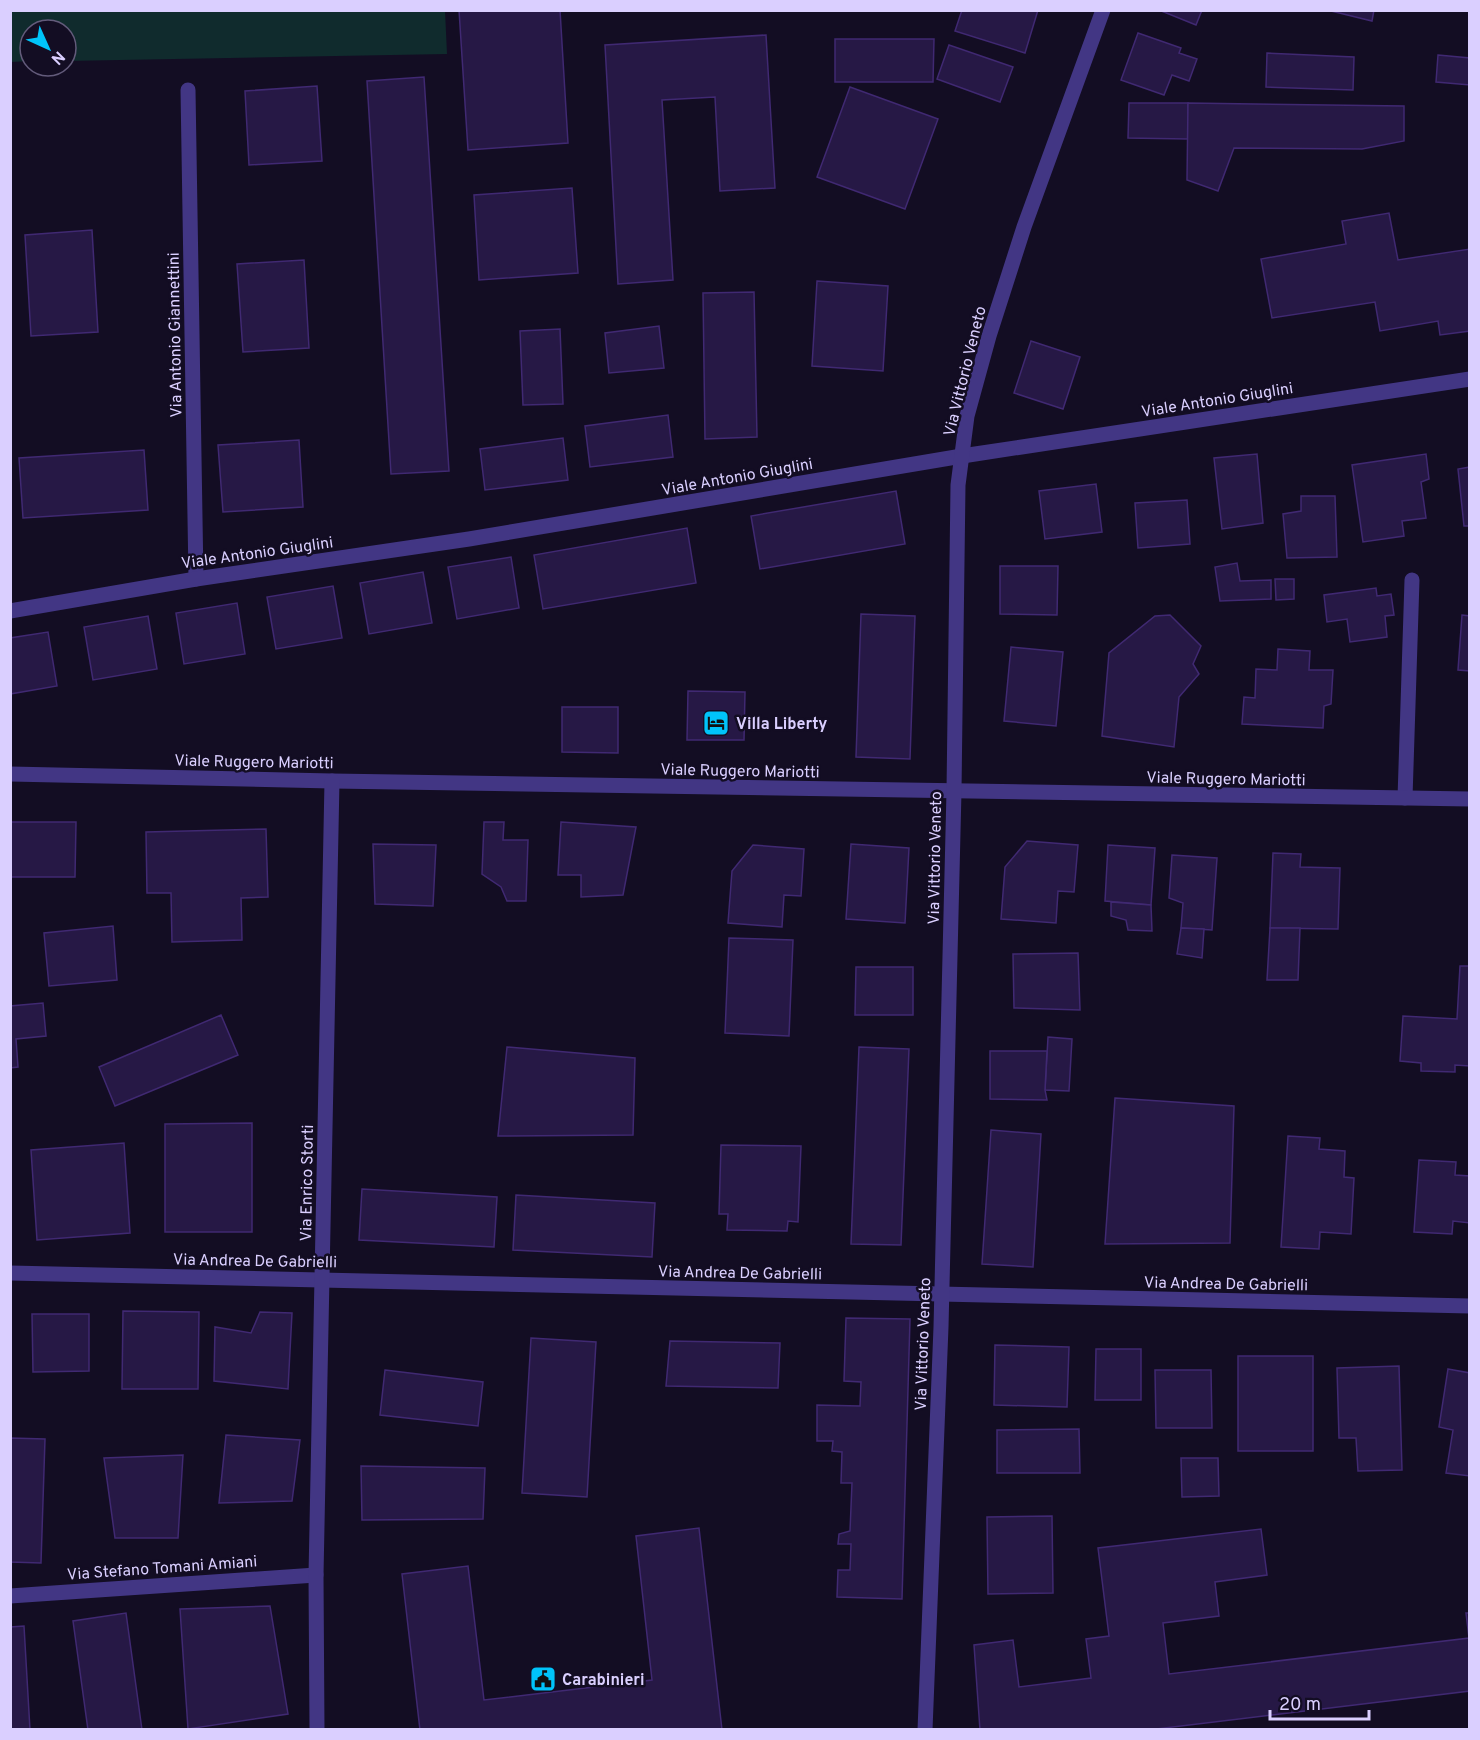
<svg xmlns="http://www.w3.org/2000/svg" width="1480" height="1740" font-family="Overpass,sans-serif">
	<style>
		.green { fill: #102b2d }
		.building { fill: #261845; stroke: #402972; stroke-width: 1.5 }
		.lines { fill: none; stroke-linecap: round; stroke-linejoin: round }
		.service { stroke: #423684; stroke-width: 15 }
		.minor { stroke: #423684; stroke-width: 15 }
		.tertiary { stroke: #423684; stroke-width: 15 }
		.labels { text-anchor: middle; stroke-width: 5; stroke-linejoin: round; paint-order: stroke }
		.street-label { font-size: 16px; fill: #dacfff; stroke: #130d23 }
		.poi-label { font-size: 16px; font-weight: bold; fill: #dacfff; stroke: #130d23; text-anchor: start }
	</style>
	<rect width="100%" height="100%" fill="#130d23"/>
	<path class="green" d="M10 11H445L447 54 66 61V30H30V61L11 62Z"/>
	<g class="building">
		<path d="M459 10H560L568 143 468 150Z"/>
		<path d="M962 10H1038L1025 53 955 31Z"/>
		<path d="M1159 10H1202L1196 25Z"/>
		<path d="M1327 10H1374L1372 21Z"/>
		<path d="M1138 33 1181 48 1179 53 1197 59 1189 81 1172 75 1164 95 1121 80Z"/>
		<path d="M766 35 775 188 720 191 715 97 662 100 673 280 618 284 605 45Z"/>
		<path d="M835 39H934L933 82H835Z"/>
		<path d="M949 45 1013 67 1000 102 937 79Z"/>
		<path d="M1267 53 1354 57 1353 90 1266 87Z"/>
		<path d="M1438 55 1470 58V85L1436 82Z"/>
		<path d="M424 77 449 471 391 474 367 81Z"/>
		<path d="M317 86 322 161 249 165 245 91Z"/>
		<path d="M850 87 938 119 905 209 817 177Z"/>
		<path d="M1129 103H1188V139L1128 138Z"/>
		<path d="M1188 103 1404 106V141L1362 149 1234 148 1218 191 1187 180Z"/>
		<path d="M572 188 578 273 479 280 474 195Z"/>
		<path d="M1389 213 1398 260 1470 249V331L1440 335 1438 321 1380 331 1375 302 1272 318 1261 259 1346 244 1342 221Z"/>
		<path d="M92 230 98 332 31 336 25 235Z"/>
		<path d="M304 260 309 348 243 352 237 264Z"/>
		<path d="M817 281 888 286 883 371 812 366Z"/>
		<path d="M754 292 757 437 705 439 703 293Z"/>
		<path d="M659 326 664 368 609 373 605 333Z"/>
		<path d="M560 329 563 404 523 405 520 331Z"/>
		<path d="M1031 341 1080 357 1063 409 1014 393Z"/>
		<path d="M668 415 673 457 590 467 585 426Z"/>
		<path d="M563 438 568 480 485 490 480 449Z"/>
		<path d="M299 440 303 507 223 512 218 445Z"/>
		<path d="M144 450 148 510 23 518 19 458Z"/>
		<path d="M1257 454 1263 523 1222 529 1214 458Z"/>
		<path d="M1426 454 1429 479 1421 482 1426 518 1402 521 1404 536 1363 542 1352 465Z"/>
		<path d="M1470 467V526H1464L1458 469Z"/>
		<path d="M1096 484 1102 532 1045 539 1039 491Z"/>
		<path d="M896 491 905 544 760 569 751 516Z"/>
		<path d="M1301 496H1335L1337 557 1287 558 1283 514 1301 511Z"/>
		<path d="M1187 500 1190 544 1138 548 1135 503Z"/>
		<path d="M687 528 696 583 543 609 534 555Z"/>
		<path d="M511 557 519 608 457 619 448 567Z"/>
		<path d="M1237 563 1240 581 1271 580V599L1220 601 1215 567Z"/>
		<path d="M1000 566H1058L1057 615 1000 614Z"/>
		<path d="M423 572 432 623 369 634 360 583Z"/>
		<path d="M1275 579H1294V599L1276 600Z"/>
		<path d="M333 586 342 638 276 649 267 597Z"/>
		<path d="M1376 588 1377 596 1391 594 1394 615 1385 616 1387 637 1350 642 1347 619 1327 622 1324 595Z"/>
		<path d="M237 603 245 654 184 664 176 613Z"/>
		<path d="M861 614 915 616 910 759 856 757Z"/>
		<path d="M1170 615 1201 646 1193 664 1199 674 1179 697 1174 747 1102 736 1109 653 1155 616Z"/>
		<path d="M1462 615 1470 616V671L1458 670Z"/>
		<path d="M148 616 157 669 93 680 84 627Z"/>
		<path d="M48 632 57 686 10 694V638Z"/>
		<path d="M1011 647 1063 652 1056 726 1004 721Z"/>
		<path d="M1278 649 1310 651 1309 670H1333L1331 704 1324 706 1323 728 1242 724 1244 697 1255 698 1256 669 1277 670Z"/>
		<path d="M688 691 745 692 744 740H687Z"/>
		<path d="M562 707H618V753L562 752Z"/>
		<path d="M10 822H76L75 877H10Z"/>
		<path d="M484 822H504L503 840H528L526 901H507L501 887 482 874Z"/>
		<path d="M561 822 636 827 623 895 581 897V875H558Z"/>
		<path d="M266 829 268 897 241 898 242 940 172 942 171 893H147L146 832Z"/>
		<path d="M1027 841 1078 845 1074 892 1058 891 1056 923 1001 919 1005 867Z"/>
		<path d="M373 844 436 845 433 906 375 904Z"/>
		<path d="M851 844 909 848 905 923 846 919Z"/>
		<path d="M753 845 804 849 801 896 784 895 782 927 728 923 732 871Z"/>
		<path d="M1108 845 1155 848 1151 905 1105 901Z"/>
		<path d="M1273 853 1301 854 1300 867 1340 868 1338 929 1270 928Z"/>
		<path d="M1172 855 1217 858 1212 930 1181 928 1183 903 1169 898Z"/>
		<path d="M1111 902 1151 905 1152 931 1128 930 1126 920 1111 916Z"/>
		<path d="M113 926 117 980 49 986 44 933Z"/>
		<path d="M1181 928 1204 929 1202 958 1177 954Z"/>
		<path d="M1270 928H1300L1298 980H1267Z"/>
		<path d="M729 938 793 940 789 1036 725 1033Z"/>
		<path d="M1078 953 1080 1010 1014 1008 1013 954Z"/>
		<path d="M1460 966H1470V1066L1455 1065V1072L1421 1071V1063L1400 1061 1403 1016 1457 1019Z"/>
		<path d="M856 967H913V1015H855Z"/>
		<path d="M43 1003 46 1036 16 1039 18 1067 10 1068V1006Z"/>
		<path d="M221 1015 238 1055 115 1106 99 1067Z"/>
		<path d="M1048 1037 1072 1039 1069 1091 1045 1090Z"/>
		<path d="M507 1047 635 1058 633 1135 498 1136Z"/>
		<path d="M859 1047 909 1049 901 1245 851 1244Z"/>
		<path d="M990 1051H1047L1045 1090 1047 1100 990 1099Z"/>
		<path d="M1115 1098 1234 1106 1230 1243 1105 1244Z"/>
		<path d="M252 1123V1232H165V1124Z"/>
		<path d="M991 1130 1041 1134 1033 1267 982 1264Z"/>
		<path d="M1288 1136 1320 1138 1319 1149 1345 1151 1344 1177 1354 1178 1351 1234 1320 1232 1319 1249 1281 1247Z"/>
		<path d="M124 1143 130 1233 37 1240 31 1150Z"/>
		<path d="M721 1145 801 1146 798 1222 788 1221 787 1231 727 1230 728 1214H719Z"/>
		<path d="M1419 1160 1456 1162 1455 1175 1470 1176V1223L1453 1221 1452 1234 1414 1232Z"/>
		<path d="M362 1189 497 1197 494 1247 359 1240Z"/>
		<path d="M516 1195 655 1203 652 1257 513 1250Z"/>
		<path d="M123 1311 199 1312 198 1389H122Z"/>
		<path d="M260 1312 292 1313 288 1389 214 1381 215 1327 251 1333Z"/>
		<path d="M32 1314H89V1371L33 1372Z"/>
		<path d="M846 1318 910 1319 902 1599 837 1597 838 1570H850L851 1544H838L839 1534 850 1531 852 1483H841L842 1452 832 1451 833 1441H817V1405L860 1406 861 1382 844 1381Z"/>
		<path d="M531 1338 596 1342 587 1497 522 1493Z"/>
		<path d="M670 1341 780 1343 778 1388 666 1386Z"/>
		<path d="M995 1345 1069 1347 1067 1407 994 1405Z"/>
		<path d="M1096 1349H1141V1400H1095Z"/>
		<rect x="1238" y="1356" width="75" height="95"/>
		<path d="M1399 1366 1402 1470 1358 1471 1356 1438H1339L1337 1368Z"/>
		<path d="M1448 1369 1470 1373V1476L1446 1473 1453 1430 1439 1427Z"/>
		<path d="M385 1370 483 1382 478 1426 380 1415Z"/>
		<path d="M1155 1370H1211L1212 1428H1156Z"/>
		<path d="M1079 1429 1080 1473H997V1430Z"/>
		<path d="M226 1435 300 1440 292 1501 219 1503Z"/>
		<path d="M10 1438 45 1439 41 1563 10 1562Z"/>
		<path d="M183 1455 178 1538H115L104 1458Z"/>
		<path d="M1181 1458H1218L1219 1496 1182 1497Z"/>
		<path d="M361 1466 485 1468 483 1519 362 1520Z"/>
		<path d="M1052 1516 1053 1593 988 1594 987 1517Z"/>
		<path d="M699 1528 722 1730H420L402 1574 468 1566 484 1700 652 1680 636 1536Z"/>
		<path d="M1261 1529 1267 1575 1215 1582 1219 1616 1163 1623 1169 1674 1469 1638 1466 1613H1470V1691L1148 1730H980L974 1645 1013 1640 1019 1687 1091 1678 1086 1639 1109 1636 1098 1548Z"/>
		<path d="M270 1606 288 1714 188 1729 180 1609Z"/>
		<path d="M126 1613 142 1730H88L73 1621Z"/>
		<path d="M24 1626 30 1730H10V1627Z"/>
	</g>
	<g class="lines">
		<path class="service" d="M1405 798 1412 580"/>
		<g class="minor">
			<path d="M188 90 196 579"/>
			<path d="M10 611 196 579 469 539 962 456 1470 379"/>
			<path d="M10 774 332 781 1470 799"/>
			<path d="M10 1273 1470 1306"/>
			<path d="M10 1596 316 1575"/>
			<path d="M317 1730 316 1575 332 781"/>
		</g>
		<path class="tertiary" d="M925 1730 941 1327 954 791 958 485 967 416 989 336 1024 227 1103 10"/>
	</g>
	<defs>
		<symbol id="hotel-square" viewBox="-11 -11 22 22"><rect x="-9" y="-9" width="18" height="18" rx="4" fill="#00c4fa" stroke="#130d23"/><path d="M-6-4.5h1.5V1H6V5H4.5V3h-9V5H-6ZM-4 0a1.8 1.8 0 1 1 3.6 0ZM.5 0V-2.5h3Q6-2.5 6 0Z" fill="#111"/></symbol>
		<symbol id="civic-square" viewBox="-11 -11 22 22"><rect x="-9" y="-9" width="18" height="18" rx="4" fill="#00c4fa" stroke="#130d23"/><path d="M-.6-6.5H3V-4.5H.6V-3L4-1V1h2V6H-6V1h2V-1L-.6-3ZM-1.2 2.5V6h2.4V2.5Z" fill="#111"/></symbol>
	</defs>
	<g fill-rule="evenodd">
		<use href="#hotel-square" x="701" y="708" width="30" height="30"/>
		<use href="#civic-square" x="528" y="1664" width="30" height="30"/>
	</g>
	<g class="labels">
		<g class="street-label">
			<text transform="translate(174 335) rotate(-91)" y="6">Via Antonio Giannettini</text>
			<text transform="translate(964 371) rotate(-76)" y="6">Via Vittorio Veneto</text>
			<text transform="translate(1217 399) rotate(-9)" y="6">Viale Antonio Giuglini</text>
			<text transform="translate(737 476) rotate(-10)" y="6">Viale Antonio Giuglini</text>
			<text transform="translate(257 552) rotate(-8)" y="6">Viale Antonio Giuglini</text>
			<text transform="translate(254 761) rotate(1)" y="6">Viale Ruggero Mariotti</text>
			<text transform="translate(740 770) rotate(1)" y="6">Viale Ruggero Mariotti</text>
			<text transform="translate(1226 778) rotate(1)" y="6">Viale Ruggero Mariotti</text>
			<text transform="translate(934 858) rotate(-89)" y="6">Via Vittorio Veneto</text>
			<text transform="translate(306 1183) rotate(-89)" y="6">Via Enrico Storti</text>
			<text transform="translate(255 1260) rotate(1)" y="6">Via Andrea De Gabrielli</text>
			<text transform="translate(740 1272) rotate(1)" y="6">Via Andrea De Gabrielli</text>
			<text transform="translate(1226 1283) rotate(1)" y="6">Via Andrea De Gabrielli</text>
			<text transform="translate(922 1344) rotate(-88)" y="6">Via Vittorio Veneto</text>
			<text transform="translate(162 1567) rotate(-4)" y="6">Via Stefano Tomani Amiani</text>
		</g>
		<g class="poi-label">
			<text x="736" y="729">Villa Liberty</text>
			<text x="562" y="1685">Carabinieri</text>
		</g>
	</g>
	<rect width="1480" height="1740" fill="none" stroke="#dacfff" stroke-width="24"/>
	<g transform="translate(48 48) rotate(135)"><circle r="28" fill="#130d23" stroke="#635b7b" stroke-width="1.5"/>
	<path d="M0-4.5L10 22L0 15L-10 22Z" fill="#00c4fa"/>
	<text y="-9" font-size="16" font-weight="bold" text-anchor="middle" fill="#dacfff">N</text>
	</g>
	<path d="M1270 1710v9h99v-9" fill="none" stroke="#dacfff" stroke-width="3"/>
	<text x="1279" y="1710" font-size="18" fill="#dacfff" stroke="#130d23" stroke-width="4.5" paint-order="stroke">20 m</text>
</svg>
